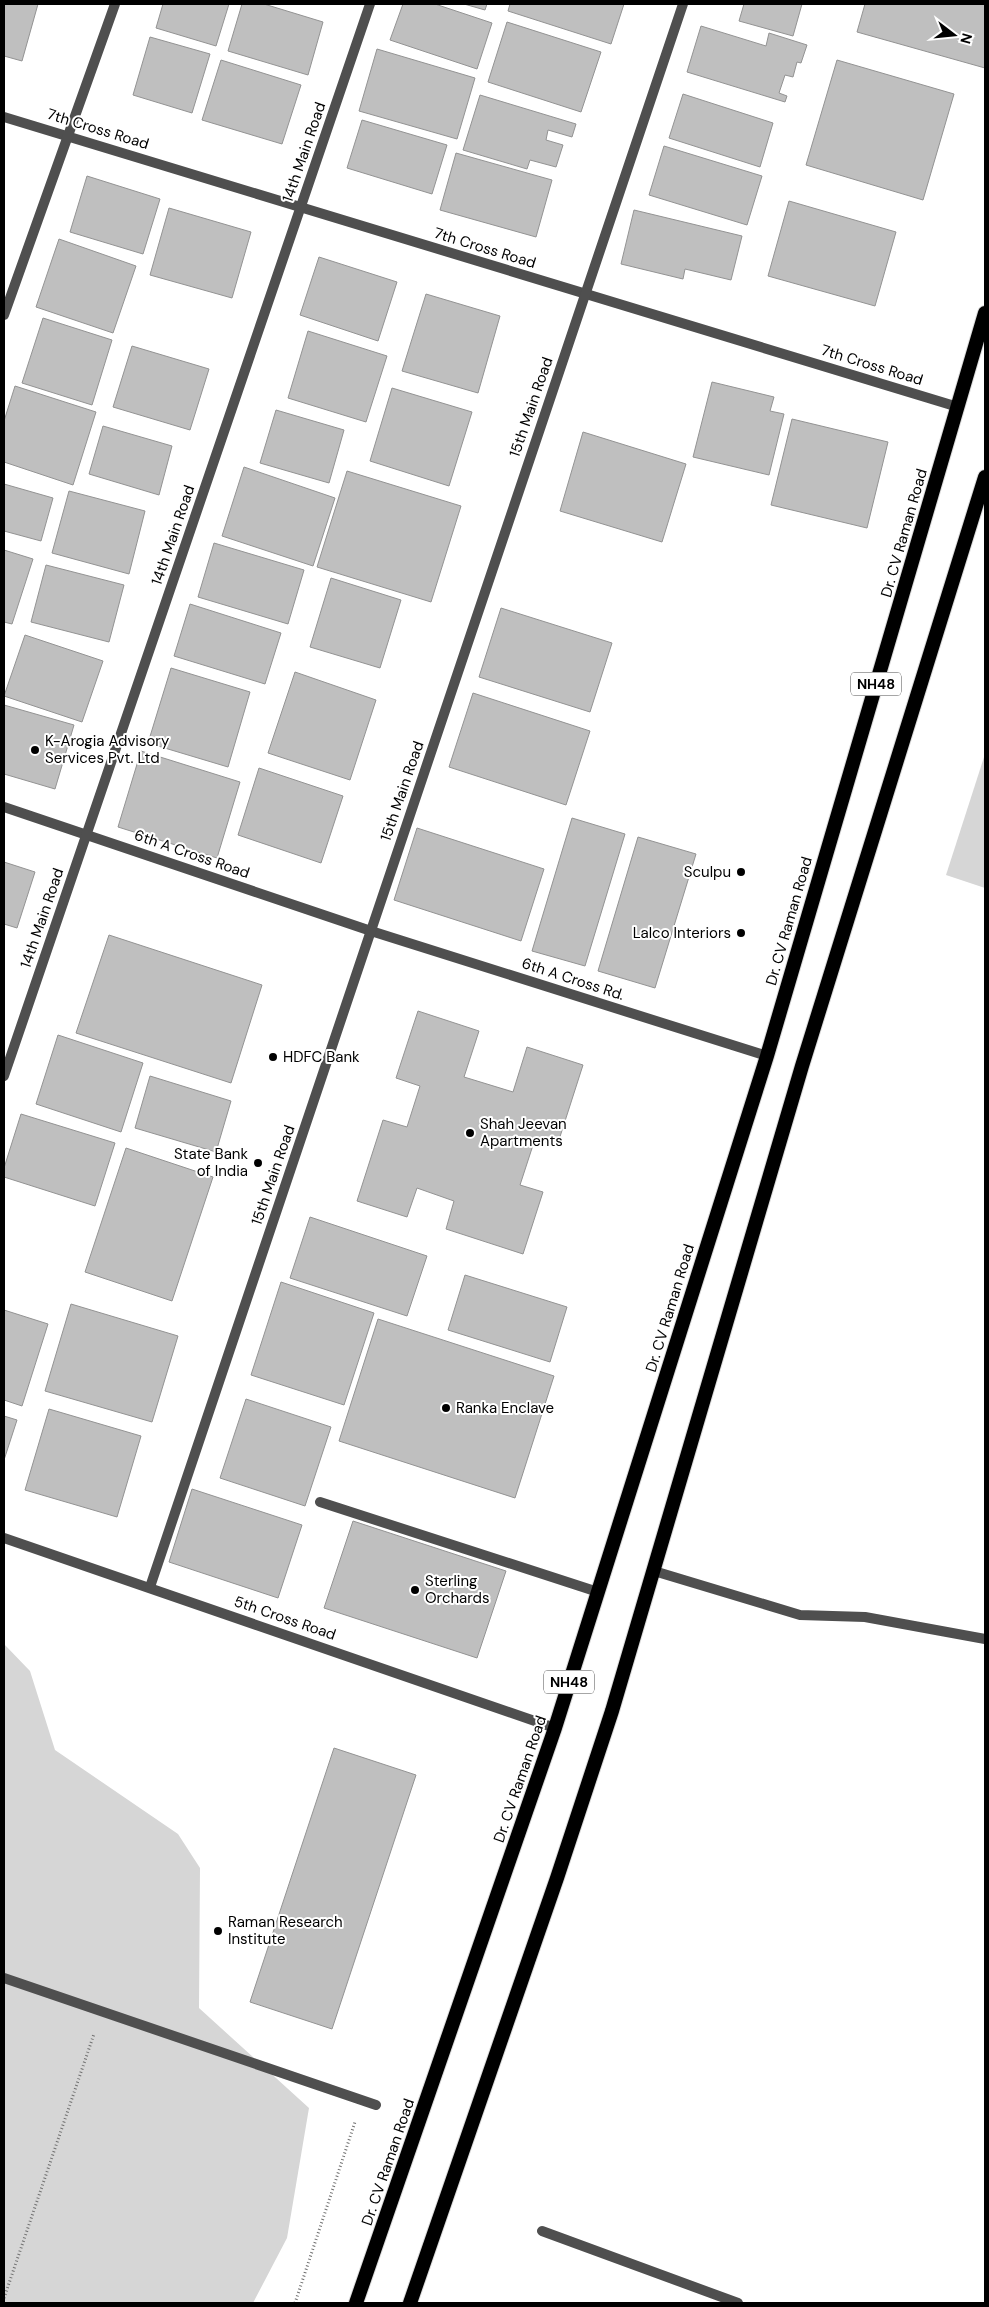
<svg xmlns="http://www.w3.org/2000/svg" width="989" height="2307" font-family="'DM Sans',sans-serif">
	<style>
		.green { fill: #d6d6d6 }
		.building { fill: #bfbfbf; stroke: #939393 }
		.lines { fill: none; stroke-linecap: round; stroke-linejoin: round }
		.trunk-casing { stroke: #dbdbdb; stroke-width: 16 }
		.path { stroke: #717171; stroke-width: 3; stroke-dasharray: 1 2.5; stroke-linecap: butt }
		.service { stroke: #4f4f4f; stroke-width: 10 }
		.minor { stroke: #4f4f4f; stroke-width: 10 }
		.trunk { stroke: #000; stroke-width: 14 }
		.poi-dot { fill: #000; stroke: #fff; stroke-width: 2 }
		.labels { text-anchor: middle; stroke-width: 4; stroke-linejoin: round; paint-order: stroke }
		.shield { fill: #fff; stroke: #4c4c4c; stroke-width: 1 }
		.shield-label { font-size: 14px; font-weight: bold; fill: #000 }
		.street-label { font-size: 15px; fill: #000; stroke: #fff }
		.poi-label { font-size: 15px; fill: #000; stroke: #fff; text-anchor: start }
	</style>
	<rect width="100%" height="100%" fill="#fff"/>
	<g class="green">
		<path d="M985 754V888L946 875Z"/>
		<path d="M4 1644 30 1671 55 1750 178 1834 200 1868 199 2008 309 2108 287 2238 253 2303H4Z"/>
	</g>
	<g class="building">
		<path d="M4 4H38L22 61 4 56Z"/>
		<path d="M163 4H229L216 46 156 28Z"/>
		<path d="M242 4H264L323 22 308 75 228 51Z"/>
		<path d="M403 4H435L492 23 477 69 390 40Z"/>
		<path d="M464 4H487L485 10Z"/>
		<path d="M510 4H624L611 44 508 11Z"/>
		<path d="M744 4H802L793 36 739 21Z"/>
		<path d="M865 4H985V68L857 32Z"/>
		<path d="M507 22 601 52 581 112 488 82Z"/>
		<path d="M701 26 766 46 769 33 807 45 801 63 797 62 793 77 785 75 779 93 787 96 785 102 687 72Z"/>
		<path d="M150 37 210 54 192 113 133 95Z"/>
		<path d="M377 49 475 78 457 139 359 111Z"/>
		<path d="M221 60 301 85 282 144 202 120Z"/>
		<path d="M837 60 954 94 923 200 806 165Z"/>
		<path d="M683 94 773 123 760 167 669 138Z"/>
		<path d="M480 95 576 124 572 137 548 130 546 140 563 145 556 167 530 160 527 169 463 150Z"/>
		<path d="M362 120 447 145 432 194 347 168Z"/>
		<path d="M664 146 762 176 747 225 649 195Z"/>
		<path d="M456 153 552 180 536 237 440 210Z"/>
		<path d="M87 176 160 199 143 254 70 232Z"/>
		<path d="M789 201 896 232 875 306 768 276Z"/>
		<path d="M169 208 251 232 232 298 150 275Z"/>
		<path d="M634 210 742 236 731 280 685 269 683 279 621 264Z"/>
		<path d="M59 239 136 266 113 333 36 307Z"/>
		<path d="M319 257 397 282 378 341 300 315Z"/>
		<path d="M426 294 500 316 478 393 402 371Z"/>
		<path d="M43 318 112 340 92 405 22 383Z"/>
		<path d="M308 331 387 356 366 422 288 398Z"/>
		<path d="M132 346 209 369 190 430 113 407Z"/>
		<path d="M712 382 774 397 770 411 784 414 769 475 693 457Z"/>
		<path d="M15 386 96 412 73 485 4 462V421Z"/>
		<path d="M392 388 472 412 449 486 370 461Z"/>
		<path d="M276 410 344 430 329 483 260 463Z"/>
		<path d="M792 419 888 442 867 528 771 505Z"/>
		<path d="M103 426 172 446 159 495 89 474Z"/>
		<path d="M583 432 686 464 662 542 560 511Z"/>
		<path d="M244 467 335 498 313 566 222 536Z"/>
		<path d="M347 471 461 506 431 602 317 567Z"/>
		<path d="M4 484 53 498 41 541 4 531Z"/>
		<path d="M69 491 145 511 129 574 52 553Z"/>
		<path d="M214 543 304 570 288 624 198 597Z"/>
		<path d="M4 550 33 559 12 624 4 622Z"/>
		<path d="M46 565 124 585 109 642 31 622Z"/>
		<path d="M331 578 401 600 380 668 310 647Z"/>
		<path d="M190 604 281 633 265 684 174 656Z"/>
		<path d="M501 608 612 643 590 712 479 677Z"/>
		<path d="M25 635 103 661 82 722 4 696Z"/>
		<path d="M171 668 250 692 228 767 148 743Z"/>
		<path d="M295 672 376 700 350 780 268 753Z"/>
		<path d="M473 693 590 731 566 805 449 767Z"/>
		<path d="M4 705 74 725 55 789 4 774Z"/>
		<path d="M141 751 240 782 217 858 118 827Z"/>
		<path d="M259 768 343 796 321 863 238 835Z"/>
		<path d="M572 818 625 834 585 966 532 951Z"/>
		<path d="M417 828 544 869 521 941 394 900Z"/>
		<path d="M638 837 696 854 655 988 598 971Z"/>
		<path d="M4 862 35 872 17 928 4 924Z"/>
		<path d="M109 935 262 985 231 1083 76 1033Z"/>
		<path d="M418 1011 479 1031 464 1077 513 1092 527 1047 583 1065 557 1146 535 1139 520 1185 543 1192 523 1254 446 1229 454 1201 417 1188 407 1217 357 1201 383 1120 407 1127 420 1086 396 1078Z"/>
		<path d="M58 1035 143 1063 121 1132 36 1104Z"/>
		<path d="M150 1076 231 1101 216 1152 135 1128Z"/>
		<path d="M21 1114 115 1143 95 1206 4 1177V1168Z"/>
		<path d="M126 1148 213 1177 172 1301 85 1272Z"/>
		<path d="M310 1217 427 1256 407 1316 290 1278Z"/>
		<path d="M465 1275 567 1307 550 1362 448 1330Z"/>
		<path d="M281 1282 374 1313 344 1405 251 1375Z"/>
		<path d="M71 1304 178 1336 152 1422 45 1391Z"/>
		<path d="M4 1310 48 1324 22 1406 4 1400Z"/>
		<path d="M378 1319 554 1376 515 1498 339 1441Z"/>
		<path d="M246 1399 331 1427 305 1506 220 1478Z"/>
		<path d="M49 1409 141 1436 117 1517 25 1490Z"/>
		<path d="M4 1416 17 1420 4 1460Z"/>
		<path d="M192 1489 302 1525 278 1598 169 1562Z"/>
		<path d="M353 1521 506 1571 477 1658 324 1608Z"/>
		<path d="M334 1748 416 1775 332 2029 250 2002Z"/>
	</g>
	<g class="lines">
		<defs>
			<g id="trunk">
				<path d="M356 2303 555 1728 767 1056 985 313"/>
				<path d="M410 2303 557 1878 612 1711 802 1066 985 477"/>
			</g>
		</defs>
		<use href="#trunk" class="trunk-casing"/>
		<g class="path">
			<path d="M4 2298 94 2034"/>
			<path d="M295 2303 355 2122"/>
		</g>
		<g class="service">
			<path d="M654 1571 800 1615 865 1617 985 1639"/>
			<path d="M4 1978 376 2105"/>
			<path d="M542 2231 738 2303"/>
		</g>
		<g class="minor">
			<path d="M4 117 958 407"/>
			<path d="M4 315 115 4"/>
			<path d="M4 807 371 931 767 1056"/>
			<path d="M4 1076 370 4"/>
			<path d="M320 1502 598 1592"/>
			<path d="M4 1538 555 1728"/>
			<path d="M150 1587 683 4"/>
		</g>
		<use href="#trunk" class="trunk"/>
	</g>
	<g class="poi-dot">
		<circle cx="35" cy="750" r="5"/>
		<circle cx="741" cy="872" r="5"/>
		<circle cx="741" cy="933" r="5"/>
		<circle cx="273" cy="1057" r="5"/>
		<circle cx="470" cy="1133" r="5"/>
		<circle cx="258" cy="1163" r="5"/>
		<circle cx="446" cy="1408" r="5"/>
		<circle cx="415" cy="1590" r="5"/>
		<circle cx="218" cy="1931" r="5"/>
	</g>
	<g class="labels">
		<g class="shield">
			<rect x="851" y="672.5" width="50" height="23" rx="4"/>
			<rect x="544" y="1670.5" width="50" height="23" rx="4"/>
		</g>
		<g class="shield-label">
			<text x="876" y="689">NH48</text>
			<text x="569" y="1687">NH48</text>
		</g>
		<g class="street-label">
			<text transform="translate(98 129) rotate(17)" y="5">7th Cross Road</text>
			<text transform="translate(304 152) rotate(-71)" y="5">14th Main Road</text>
			<text transform="translate(485 248) rotate(17)" y="5">7th Cross Road</text>
			<text transform="translate(872 365) rotate(17)" y="5">7th Cross Road</text>
			<text transform="translate(531 407) rotate(-71)" y="5">15th Main Road</text>
			<text transform="translate(904 533) rotate(-74)" y="5">Dr. CV Raman Road</text>
			<text transform="translate(173 535) rotate(-71)" y="5">14th Main Road</text>
			<text transform="translate(402 791) rotate(-71)" y="5">15th Main Road</text>
			<text transform="translate(192 854) rotate(19)" y="5">6th A Cross Road</text>
			<text transform="translate(42 918) rotate(-71)" y="5">14th Main Road</text>
			<text transform="translate(789 921) rotate(-74)" y="5">Dr. CV Raman Road</text>
			<text transform="translate(573 979) rotate(18)" y="5">6th A Cross Rd.</text>
			<text transform="translate(273 1175) rotate(-71)" y="5">15th Main Road</text>
			<text transform="translate(670 1308) rotate(-73)" y="5">Dr. CV Raman Road</text>
			<text transform="translate(285 1618) rotate(19)" y="5">5th Cross Road</text>
			<text transform="translate(520 1779) rotate(-71)" y="5">Dr. CV Raman Road</text>
			<text transform="translate(388 2162) rotate(-71)" y="5">Dr. CV Raman Road</text>
		</g>
		<g class="poi-label">
			<text x="45" y="746">K-Arogia Advisory<tspan x="45" dy="17">Services Pvt. Ltd</tspan></text>
			<text x="731" y="877" text-anchor="end">Sculpu</text>
			<text x="731" y="938" text-anchor="end">Lalco Interiors</text>
			<text x="283" y="1062">HDFC Bank</text>
			<text x="480" y="1129">Shah Jeevan<tspan x="480" dy="17">Apartments</tspan></text>
			<text x="248" y="1159" text-anchor="end">State Bank<tspan x="248" dy="17">of India</tspan></text>
			<text x="456" y="1413">Ranka Enclave</text>
			<text x="425" y="1586">Sterling<tspan x="425" dy="17">Orchards</tspan></text>
			<text x="228" y="1927">Raman Research<tspan x="228" dy="17">Institute</tspan></text>
		</g>
	</g>
	<rect width="989" height="2307" fill="none" stroke="#000000" stroke-width="10"/>
	<g transform="translate(954 35) rotate(106)" stroke="#ffffff" stroke-width="4" paint-order="stroke">
	<path d="M0-4L9 19L0 12L-9 19Z" fill="#000000"/>
	<text y="-8" font-size="14" font-weight="bold" text-anchor="middle" fill="#000000">N</text>
	</g>
</svg>
